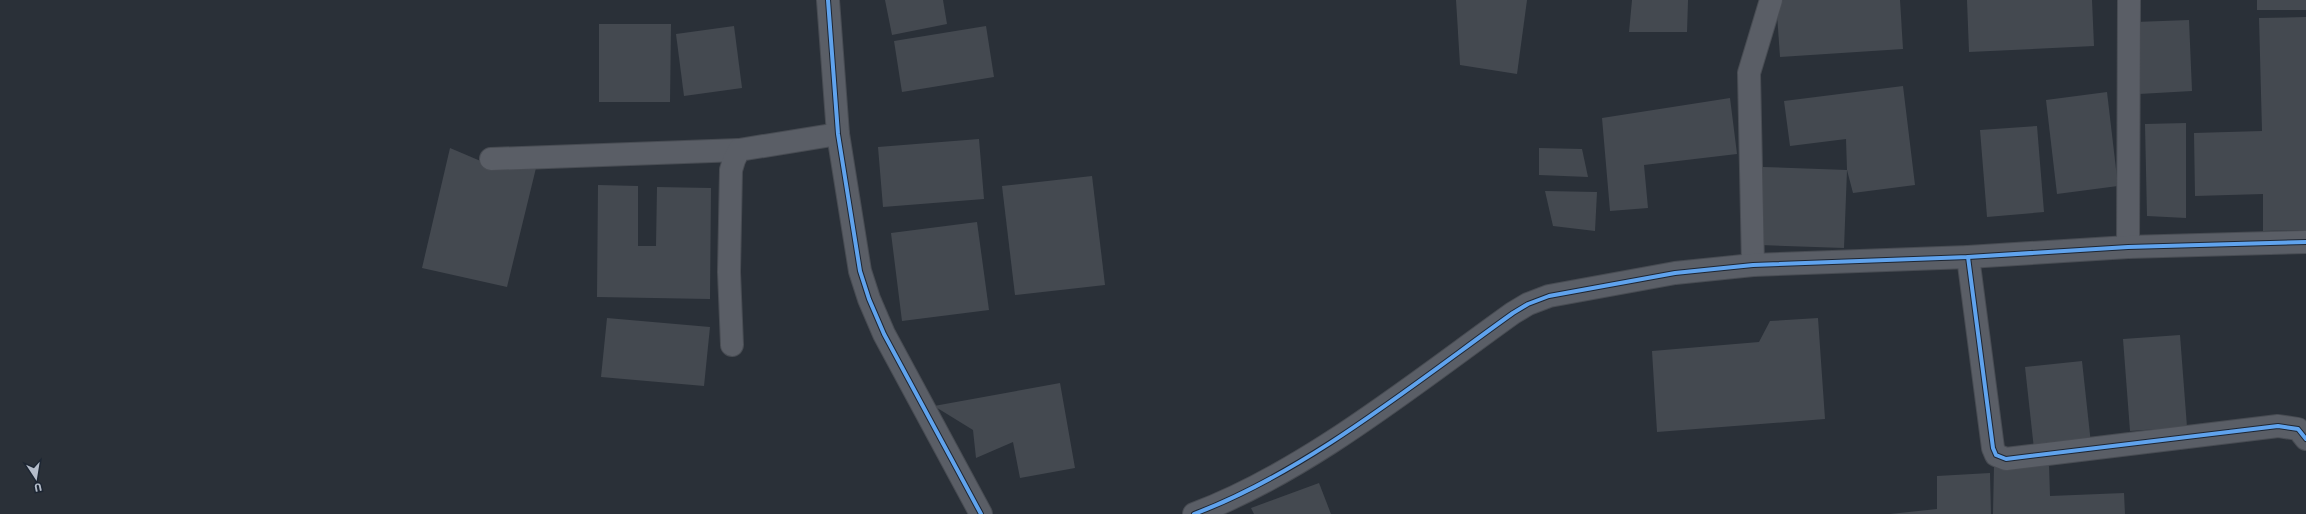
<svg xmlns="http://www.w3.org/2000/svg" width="2306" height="514" font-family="'Fira Sans',sans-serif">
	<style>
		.building { fill: #444950 }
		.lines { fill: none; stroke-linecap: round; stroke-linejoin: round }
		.street-casing { stroke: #484c53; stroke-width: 24 }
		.street { stroke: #5a5e66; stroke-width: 22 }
		.cycleway-casing { stroke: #1d2633; stroke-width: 6 }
		.cycleway { stroke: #60a3ed; stroke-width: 4 }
	</style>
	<rect width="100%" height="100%" fill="#2a3038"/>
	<g class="building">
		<path d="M885 0H943L947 24 892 35Z"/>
		<path d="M1456 0H1527L1517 74 1460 65Z"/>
		<path d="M1632 0H1688L1687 32H1629Z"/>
		<path d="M1776 0H1900L1903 49 1780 57Z"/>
		<path d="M1967 0H2092L2094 46 1969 52Z"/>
		<rect x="2257" y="0" width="49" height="10"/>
		<path d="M2306 17V230L2263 231V194L2195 196 2194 133 2262 131 2259 18Z"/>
		<path d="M2189 20 2192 91 2139 94 2135 22Z"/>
		<path d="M599 24H671L670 102H599Z"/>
		<path d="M734 26 742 88 684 96 676 34Z"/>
		<path d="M986 26 994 77 902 92 894 41Z"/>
		<path d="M1903 86 1915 185 1853 193 1847 170 1846 139 1790 146 1784 101Z"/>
		<path d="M2107 92 2118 186 2057 194 2046 100Z"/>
		<path d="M1730 98 1737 154 1644 165 1648 208 1610 211 1602 118Z"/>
		<path d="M2186 123V218L2147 216 2145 124Z"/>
		<path d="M2037 126 2044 212 1987 217 1980 130Z"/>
		<path d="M979 139 984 199 883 207 878 147Z"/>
		<path d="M450 148 490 165 536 168 507 287 422 268Z"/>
		<path d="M1539 148 1582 149 1588 177 1539 175Z"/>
		<path d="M1763 167 1847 170 1844 248 1760 245Z"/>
		<path d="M1092 176 1105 285 1015 295 1002 186Z"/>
		<path d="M598 185 638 186V246H656L657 187 711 188 710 299 597 297Z"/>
		<path d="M1545 191 1597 192 1595 231 1553 226Z"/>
		<path d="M977 222 989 310 902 321 891 233Z"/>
		<path d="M607 318 710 327 704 386 601 377Z"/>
		<path d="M1818 318 1825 419 1657 432 1652 351 1759 342 1770 321Z"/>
		<path d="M2180 335 2187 427 2130 431 2123 339Z"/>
		<path d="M2082 361 2091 444 2034 449 2025 367Z"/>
		<path d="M1060 383 1075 468 1020 478 1013 442 976 458 973 430 934 406Z"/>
		<path d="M1994 465H2049L2050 496 2124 493 2125 514H1993Z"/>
		<path d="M1990 473 1991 514H1890L1937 509V476Z"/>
		<path d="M1319 483 1331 514H1254L1251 508Z"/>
	</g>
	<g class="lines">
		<defs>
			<g id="street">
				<path d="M828 0 838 134 860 271 869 299 884 334 981 514"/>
				<path d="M491 159 739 150"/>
				<path d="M2128 247 2129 0"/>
				<path d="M1968 257 1993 448 1996 455 2006 459 2278 426 2298 429 2306 439"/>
				<path d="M1753 265 1749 73 1771 0"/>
				<path d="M732 345 729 272 731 170 734 160 739 150 838 134"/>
				<path d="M1194 514C1306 472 1415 383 1513 313L1528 304 1549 296 1675 273 1753 265 1968 257 2128 247 2306 242"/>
			</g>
		</defs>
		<use href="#street" class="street-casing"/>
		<use href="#street" class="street"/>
		<defs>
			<g id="cycleway">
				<path d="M828 0 838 134 860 271 869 299 884 334 981 514"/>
				<path d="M1968 257 1993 448 1996 455 2006 459 2278 426 2298 429 2306 439"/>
				<path d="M1194 514C1306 472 1415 383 1513 313L1528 304 1549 296 1675 273 1753 265 1968 257 2128 247 2306 242"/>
			</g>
		</defs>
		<use href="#cycleway" class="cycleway-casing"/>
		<use href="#cycleway" class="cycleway"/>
	</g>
	<g transform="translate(36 478) rotate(168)" stroke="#1d2633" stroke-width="3" paint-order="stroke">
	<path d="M0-3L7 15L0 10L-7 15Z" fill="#b4bcc9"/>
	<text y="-6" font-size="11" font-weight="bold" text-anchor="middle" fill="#b4bcc9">U</text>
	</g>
</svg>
